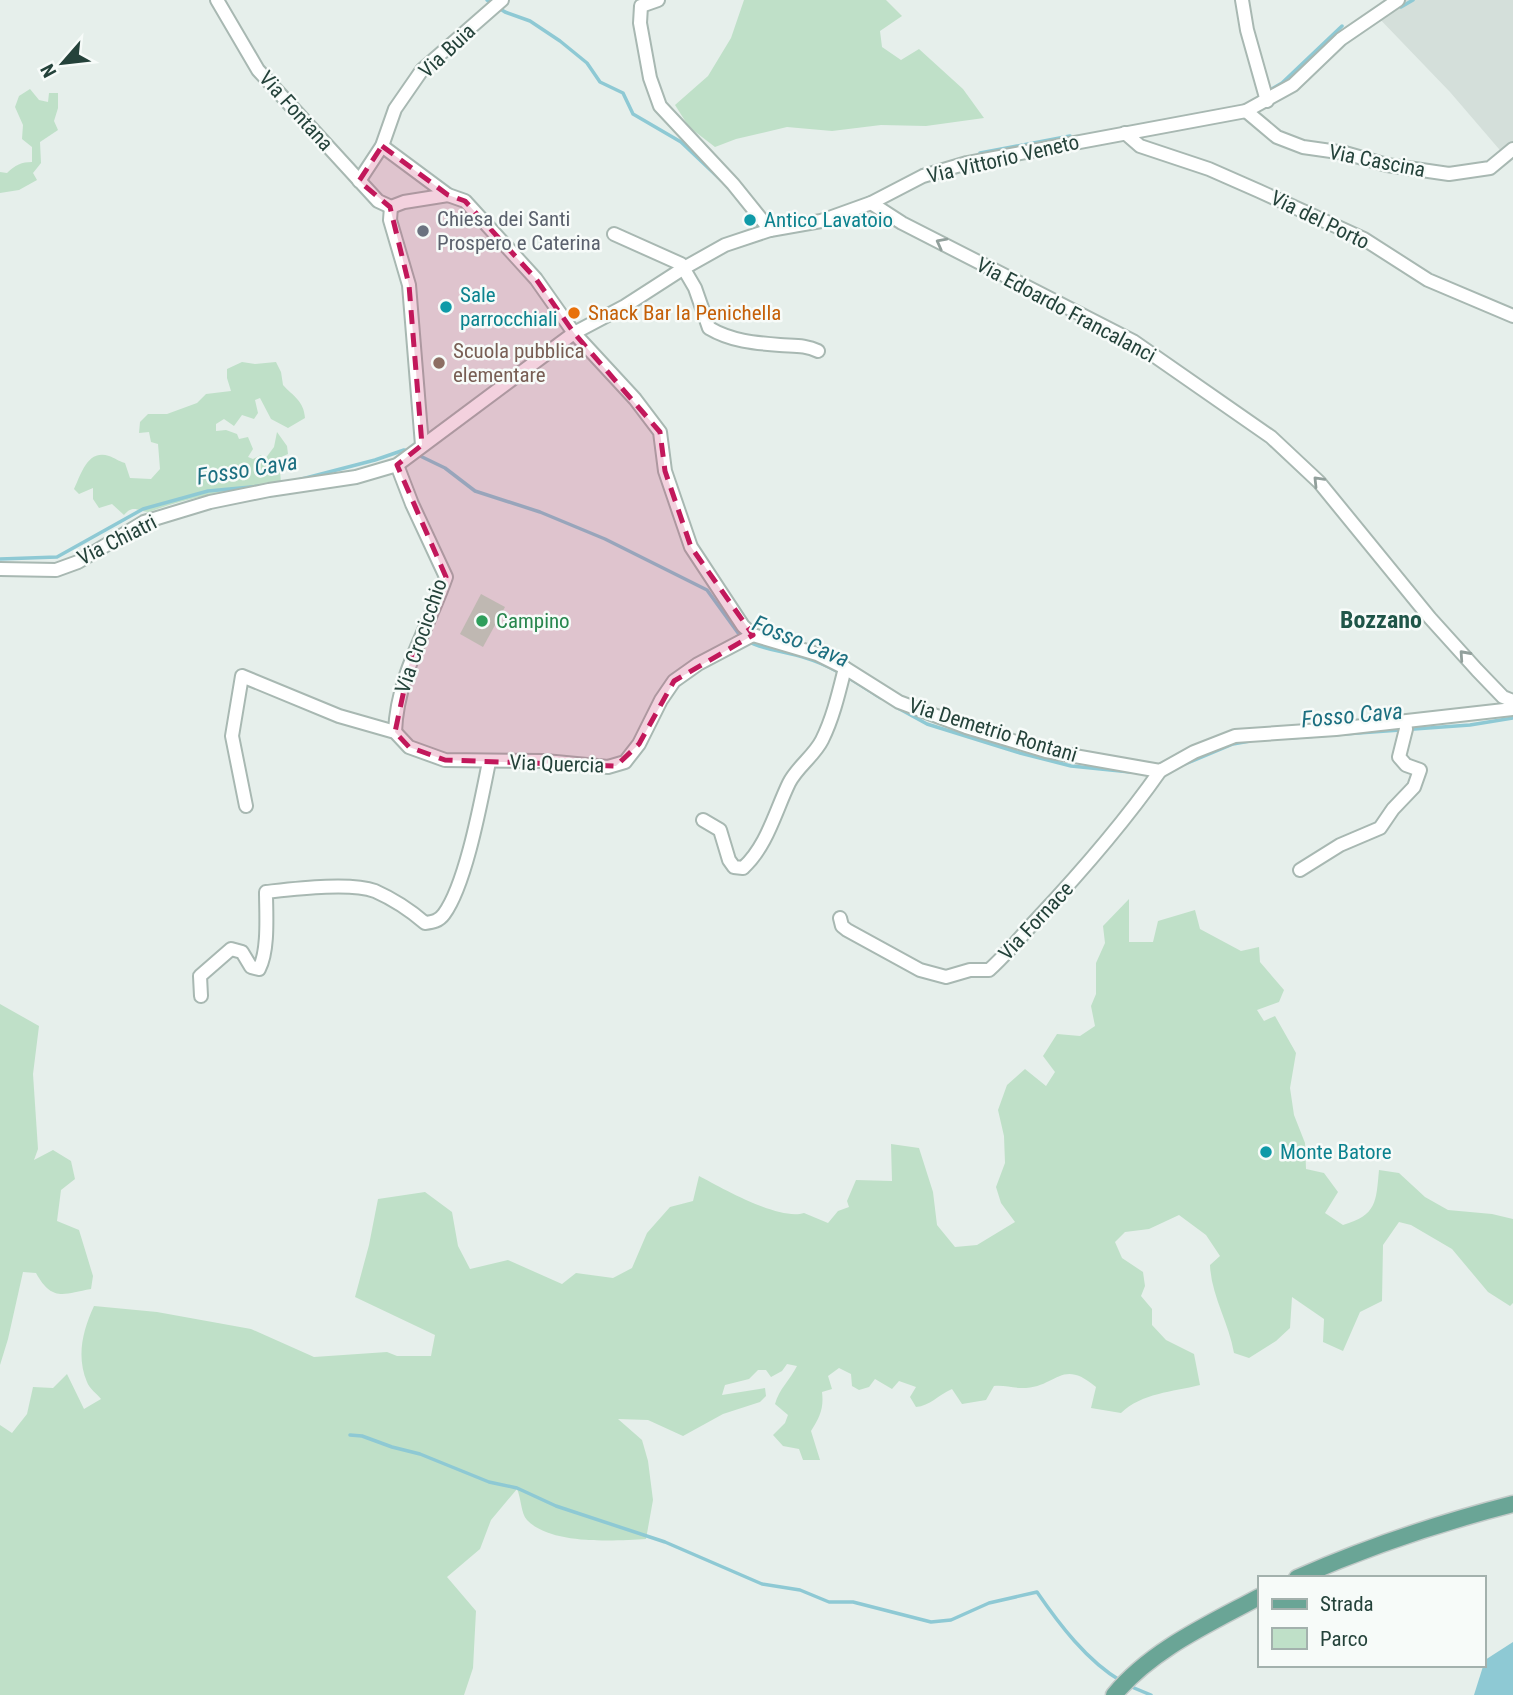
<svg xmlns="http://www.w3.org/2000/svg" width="1513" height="1695" font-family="'Roboto Condensed',sans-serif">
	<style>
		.built { fill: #d4dfda }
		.green { fill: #bfe0c8 }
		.water { fill: #8ec9d4 }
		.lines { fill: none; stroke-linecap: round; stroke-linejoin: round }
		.stream { stroke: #8ec9d4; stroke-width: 3.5 }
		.minor-casing { stroke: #a8b8b2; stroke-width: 16 }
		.major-casing { stroke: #c2cac8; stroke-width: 19 }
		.minor { stroke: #fff; stroke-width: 12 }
		.major { stroke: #6aa596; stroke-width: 16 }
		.oneway { stroke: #92a09c }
		.marked { fill: #c2185b; fill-opacity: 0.2; stroke: #c2185b; stroke-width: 5; stroke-dasharray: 14 9; stroke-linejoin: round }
		.culture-dot { fill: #0f9aa8; stroke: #f7fbf9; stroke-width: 2.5 }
		.worship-dot { fill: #6b7280; stroke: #f7fbf9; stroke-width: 2.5 }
		.food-dot { fill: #e8710a; stroke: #f7fbf9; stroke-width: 2.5 }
		.education-dot { fill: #8d6e63; stroke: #f7fbf9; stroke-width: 2.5 }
		.leisure-dot { fill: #2e9e5b; stroke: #f7fbf9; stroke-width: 2.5 }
		.labels { text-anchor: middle; stroke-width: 5; stroke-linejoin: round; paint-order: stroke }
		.street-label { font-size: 21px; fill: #24423a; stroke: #f7fbf9 }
		.worship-label { font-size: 21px; fill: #5b616d; stroke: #f7fbf9; text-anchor: start }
		.culture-label { font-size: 21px; fill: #0d838f; stroke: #f7fbf9; text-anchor: start }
		.food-label { font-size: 21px; fill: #c56008; stroke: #f7fbf9; text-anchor: start }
		.education-label { font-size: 21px; fill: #785e54; stroke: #f7fbf9; text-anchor: start }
		.leisure-label { font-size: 21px; fill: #27864d; stroke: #f7fbf9; text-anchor: start }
		.water-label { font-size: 23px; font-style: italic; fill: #1c6f80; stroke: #f7fbf9 }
		.quarter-label { font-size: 24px; font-weight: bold; fill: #1f5548; stroke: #f7fbf9 }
	</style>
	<rect width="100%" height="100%" fill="#e6efeb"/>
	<path class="built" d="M1398 0H1513V149L1505 156 1450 92 1375 14Z"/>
	<g class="green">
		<path d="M744 0H886L902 16 880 31 882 47 901 60 919 49 963 89 984 118 926 126 881 125 832 131 787 127 736 139 715 147 689 127 675 105 708 76 731 38Z"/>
		<path d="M30 89 39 100 48 102 49 93H58V108L54 121 58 130 40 142 41 163 33 173 37 180 19 190 0 193V172L7 173C15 165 22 162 32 162V147L22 139 23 125 15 107 19 96Z"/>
		<path d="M242 362 255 364 276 362 281 372 283 385C293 396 304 401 305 418L288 428 271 419 260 398 255 400 258 413 254 419 242 415 234 426 224 419 216 424V431L226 430 237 434 239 439 248 437 253 449 248 457 253 459 261 455 265 459 274 447 277 432 287 446 288 454 279 458 281 483C236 489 192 496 149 512 138 511 133 504 124 515L112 504 99 508 93 499V488L79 494 74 489C81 475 87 449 109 456 115 458 118 461 125 463L130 478 151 479 160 469 158 444 151 442 149 432 139 433 140 422 148 414H167L197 403 206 394 231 391 227 378V369Z"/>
		<path d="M481 594 505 607 483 647 460 634Z"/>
		<path d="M1129 899V942H1153L1158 921 1195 910 1200 929 1241 951 1259 947 1260 962 1284 990 1279 1002 1257 1010 1264 1021 1275 1016 1296 1053 1290 1088 1294 1115 1305 1143 1306 1169 1324 1173 1338 1192 1325 1213 1343 1225C1377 1215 1376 1202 1379 1170L1399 1173 1425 1197 1448 1210 1492 1214 1513 1219V1303L1510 1306 1488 1292 1452 1249 1411 1225 1399 1222 1383 1245 1382 1301 1360 1312 1343 1351 1323 1342 1324 1319 1292 1297 1290 1328 1276 1341 1249 1358 1234 1353C1229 1323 1211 1295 1210 1265L1220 1256 1206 1235 1179 1215 1149 1229 1125 1232 1115 1242 1122 1258 1143 1272 1145 1286 1141 1296 1152 1309V1325L1166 1340 1194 1354 1200 1385C1172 1392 1142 1393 1121 1413L1091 1408 1096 1387C1061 1357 1057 1388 1022 1388 1012 1388 1004 1385 994 1386L986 1400 962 1404 952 1389C938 1395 930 1406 916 1407L910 1397 916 1387 899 1381 892 1389 875 1379 869 1387 859 1390 852 1386 851 1374 839 1368 828 1376 832 1389 822 1392C824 1408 820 1417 811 1431L820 1460H803L799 1449 783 1446 773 1435 785 1423 788 1415 775 1404C779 1389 790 1380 797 1366L787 1364 782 1371 771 1377 766 1370H758L749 1379 725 1385 722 1395 765 1388 766 1396 760 1402 723 1414 683 1436 648 1420 618 1419 642 1440 648 1461 653 1500 646 1539C614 1541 551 1545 527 1520 521 1514 521 1497 517 1489L491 1520 480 1549 447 1577 476 1611 473 1668 464 1695H0V1425L12 1433 27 1414 33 1387 53 1388 67 1374 84 1409 101 1399C97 1394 89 1388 87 1382 76 1356 83 1330 94 1306L157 1312 251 1329 314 1357 387 1352 397 1356H431L435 1335 355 1297 369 1245 378 1199 425 1192 452 1212 458 1246 470 1269 508 1260 562 1284 576 1273 613 1278 632 1268 647 1233 670 1207 693 1201 699 1176C722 1188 779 1221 804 1213L828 1223 838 1211 849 1207 847 1201 856 1180 892 1181 891 1144 919 1148 933 1192 937 1225 955 1247 977 1245 1015 1222 1001 1203 996 1187 1005 1163 1004 1136 998 1110 1007 1085 1025 1069 1046 1086 1055 1072 1043 1056 1057 1034 1080 1036 1095 1026 1091 1006 1096 994V963L1105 943 1103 926Z"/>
		<path d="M0 1004 39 1026 33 1074 38 1149 34 1160 53 1150 71 1161 75 1179 61 1190 57 1221 79 1230 93 1276 91 1289C63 1294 52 1302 36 1273L23 1272 8 1339 0 1365Z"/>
	</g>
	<path class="water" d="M1513 1642V1695H1474L1485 1660Z"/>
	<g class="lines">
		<g class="stream">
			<path d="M487 0 505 12 530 21 560 41 587 63 600 82 623 93 633 114 681 142 721 180"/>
			<path d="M1401 7 1413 0"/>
			<path d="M1270 90 1282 83 1342 26"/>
			<path d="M980 153 1070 136"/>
			<path d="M416 454 445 468 475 491 540 512 605 539 707 590 741 637"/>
			<path d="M298 480 375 460 404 450 409 451"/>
			<path d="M0 559 57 557 143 509 208 491 260 486"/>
			<path d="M747 641C766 651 786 651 806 658 833 666 857 683 881 698"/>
			<path d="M896 707 927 724 1020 753 1071 766 1130 772"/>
			<path d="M1289 738 1470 725 1513 718"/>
			<path d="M1185 764 1233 744 1250 741"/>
			<path d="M350 1435 362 1436 392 1447 420 1454 489 1482 517 1488 556 1506 665 1542 762 1584 800 1590 829 1602H853L931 1622 951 1620 989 1603 1037 1592C1059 1624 1087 1661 1121 1681"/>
			<path d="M1127 1685 1151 1695"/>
		</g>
		<defs>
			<g id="minor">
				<path d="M217 0 258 70 378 201 391 207"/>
				<path d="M658 0 641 6 640 23 650 78 660 106 733 184 770 230"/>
				<path d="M1242 0 1247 30 1267 101"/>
				<path d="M1246 111 1277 137 1303 147 1345 153 1387 165 1449 174 1490 168 1513 149"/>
				<path d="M1125 133 1140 146 1209 169 1259 191 1364 239 1428 280 1513 316"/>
				<path d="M382 146 448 195 465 201 536 279 574 333 635 399 660 432 665 471 691 547 743 626 753 635 817 654 845 668 899 702 966 727 1046 751 1160 771 1194 752 1235 736 1336 729 1513 709"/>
				<path d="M359 181 382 146 395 109 422 70 502 0"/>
				<path d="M871 203 902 223 1133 341 1271 437 1319 482 1430 618 1477 670 1503 697 1513 701"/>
				<path d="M391 207 390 220 409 285 422 445"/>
				<path d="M391 207 404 202 448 195"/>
				<path d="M614 234 681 264 695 288 709 328C731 341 754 343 780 345 794 346 806 345 818 351"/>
				<path d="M0 569 56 570 78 562 144 522 210 502 269 490 356 477 397 465 574 333 625 306 684 268 725 245 770 230 821 221 871 203 923 176 967 163 1246 111 1293 85 1341 39 1398 0"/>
				<path d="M395 732C397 675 428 629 446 577L412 504 397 465"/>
				<path d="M246 806 232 736 242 676 339 716 395 732 409 747 445 760 545 761 608 767 625 762 639 744 661 700 674 681 698 664 753 635"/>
				<path d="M703 820 720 830 729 860 734 867 743 868C767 846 775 812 789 783 797 767 814 756 822 740 833 718 839 692 845 668"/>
				<path d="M1300 870 1340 845 1380 828 1393 809 1414 787 1420 770 1406 765 1399 757 1406 729 1405 722"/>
				<path d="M840 918 842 926 847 930 920 970 946 977 970 970H989C1007 954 1021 936 1037 919 1081 872 1123 824 1160 771"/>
				<path d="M201 996 200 976 231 949 242 952 251 967 259 969C269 950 266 913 266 892 294 889 350 882 375 891 393 899 410 910 425 923 433 922 439 921 444 914 466 884 481 801 489 762"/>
			</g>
			<g id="major">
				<path d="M1297 1578C1367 1547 1439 1523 1513 1504"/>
				<path d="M1114 1695C1151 1650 1209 1624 1259 1597"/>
			</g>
		</defs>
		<use href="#minor" class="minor-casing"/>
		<use href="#major" class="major-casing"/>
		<use href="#minor" class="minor"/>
		<use href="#major" class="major"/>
	</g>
	<defs><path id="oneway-chevron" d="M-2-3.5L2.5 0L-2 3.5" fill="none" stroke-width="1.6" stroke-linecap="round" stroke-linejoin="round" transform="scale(1.75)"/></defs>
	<g class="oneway">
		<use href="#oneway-chevron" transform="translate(941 243) rotate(-152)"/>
		<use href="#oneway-chevron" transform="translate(1318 481) rotate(-134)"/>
		<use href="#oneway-chevron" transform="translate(1464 655) rotate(-132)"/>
	</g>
	<path class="marked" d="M382 146 448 195 465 201 536 279 574 333 660 432 665 471 691 547 753 635 674 681 639 744 616 766 445 760 409 747 395 732 411 657 446 577 397 465 422 445 409 285 390 207 359 181Z"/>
	<g class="culture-dot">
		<circle cx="750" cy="220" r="7"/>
		<circle cx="446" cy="307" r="7"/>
		<circle cx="1266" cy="1152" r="7"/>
	</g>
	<circle class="worship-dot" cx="423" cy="231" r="7"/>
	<circle class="food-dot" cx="574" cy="313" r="7"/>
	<circle class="education-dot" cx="439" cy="363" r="7"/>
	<circle class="leisure-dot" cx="482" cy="621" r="7"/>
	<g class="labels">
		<g class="street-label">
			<text transform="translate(447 51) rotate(-43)" y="7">Via Buia</text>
			<text transform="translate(296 111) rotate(48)" y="7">Via Fontana</text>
			<text transform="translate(1003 159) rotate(-13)" y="7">Via Vittorio Veneto</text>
			<text transform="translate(1377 161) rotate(11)" y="7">Via Cascina</text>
			<text transform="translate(1320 220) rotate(26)" y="7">Via del Porto</text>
			<text transform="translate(1066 310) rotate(28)" y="7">Via Edoardo Francalanci</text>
			<text transform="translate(117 540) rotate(-27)" y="7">Via Chiatri</text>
			<text transform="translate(421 636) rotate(-71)" y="7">Via Crocicchio</text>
			<text transform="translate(993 730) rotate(17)" y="7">Via Demetrio Rontani</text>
			<text transform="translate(557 764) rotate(2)" y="7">Via Quercia</text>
			<text transform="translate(1036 921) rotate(-47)" y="7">Via Fornace</text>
		</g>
		<g class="worship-label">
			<text x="437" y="226">Chiesa dei Santi<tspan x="437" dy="24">Prospero e Caterina</tspan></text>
		</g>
		<g class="culture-label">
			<text x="764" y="227">Antico Lavatoio</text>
			<text x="460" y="302">Sale<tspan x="460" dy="24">parrocchiali</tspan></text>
			<text x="1280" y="1159">Monte Batore</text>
		</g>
		<g class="food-label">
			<text x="588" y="320">Snack Bar la Penichella</text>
		</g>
		<g class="education-label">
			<text x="453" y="358">Scuola pubblica<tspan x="453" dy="24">elementare</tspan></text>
		</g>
		<g class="leisure-label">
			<text x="496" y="628">Campino</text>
		</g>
		<g class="water-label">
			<text transform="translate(247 469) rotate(-9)" y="8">Fosso Cava</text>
			<text transform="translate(801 641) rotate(22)" y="8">Fosso Cava</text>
			<text transform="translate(1352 715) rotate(-5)" y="8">Fosso Cava</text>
		</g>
		<g class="quarter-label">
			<text x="1381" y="628">Bozzano</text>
		</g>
	</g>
	<rect x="1258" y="1576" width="228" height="91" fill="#f7fbf9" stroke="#a3b1ad" stroke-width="2"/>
	<rect x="1272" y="1599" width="35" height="10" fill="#6aa596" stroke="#a3b1ad" stroke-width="2"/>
	<text x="1320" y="1611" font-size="21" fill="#24423a">Strada</text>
	<rect x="1272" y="1628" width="35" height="21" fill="#bfe0c8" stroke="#a3b1ad" stroke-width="2"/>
	<text x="1320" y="1646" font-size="21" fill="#24423a">Parco</text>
	<g transform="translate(63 63) rotate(242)" stroke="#f7fbf9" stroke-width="5" paint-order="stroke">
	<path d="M0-5L12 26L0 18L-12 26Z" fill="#24423a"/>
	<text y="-10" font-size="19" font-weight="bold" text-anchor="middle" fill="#24423a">N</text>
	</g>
</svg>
